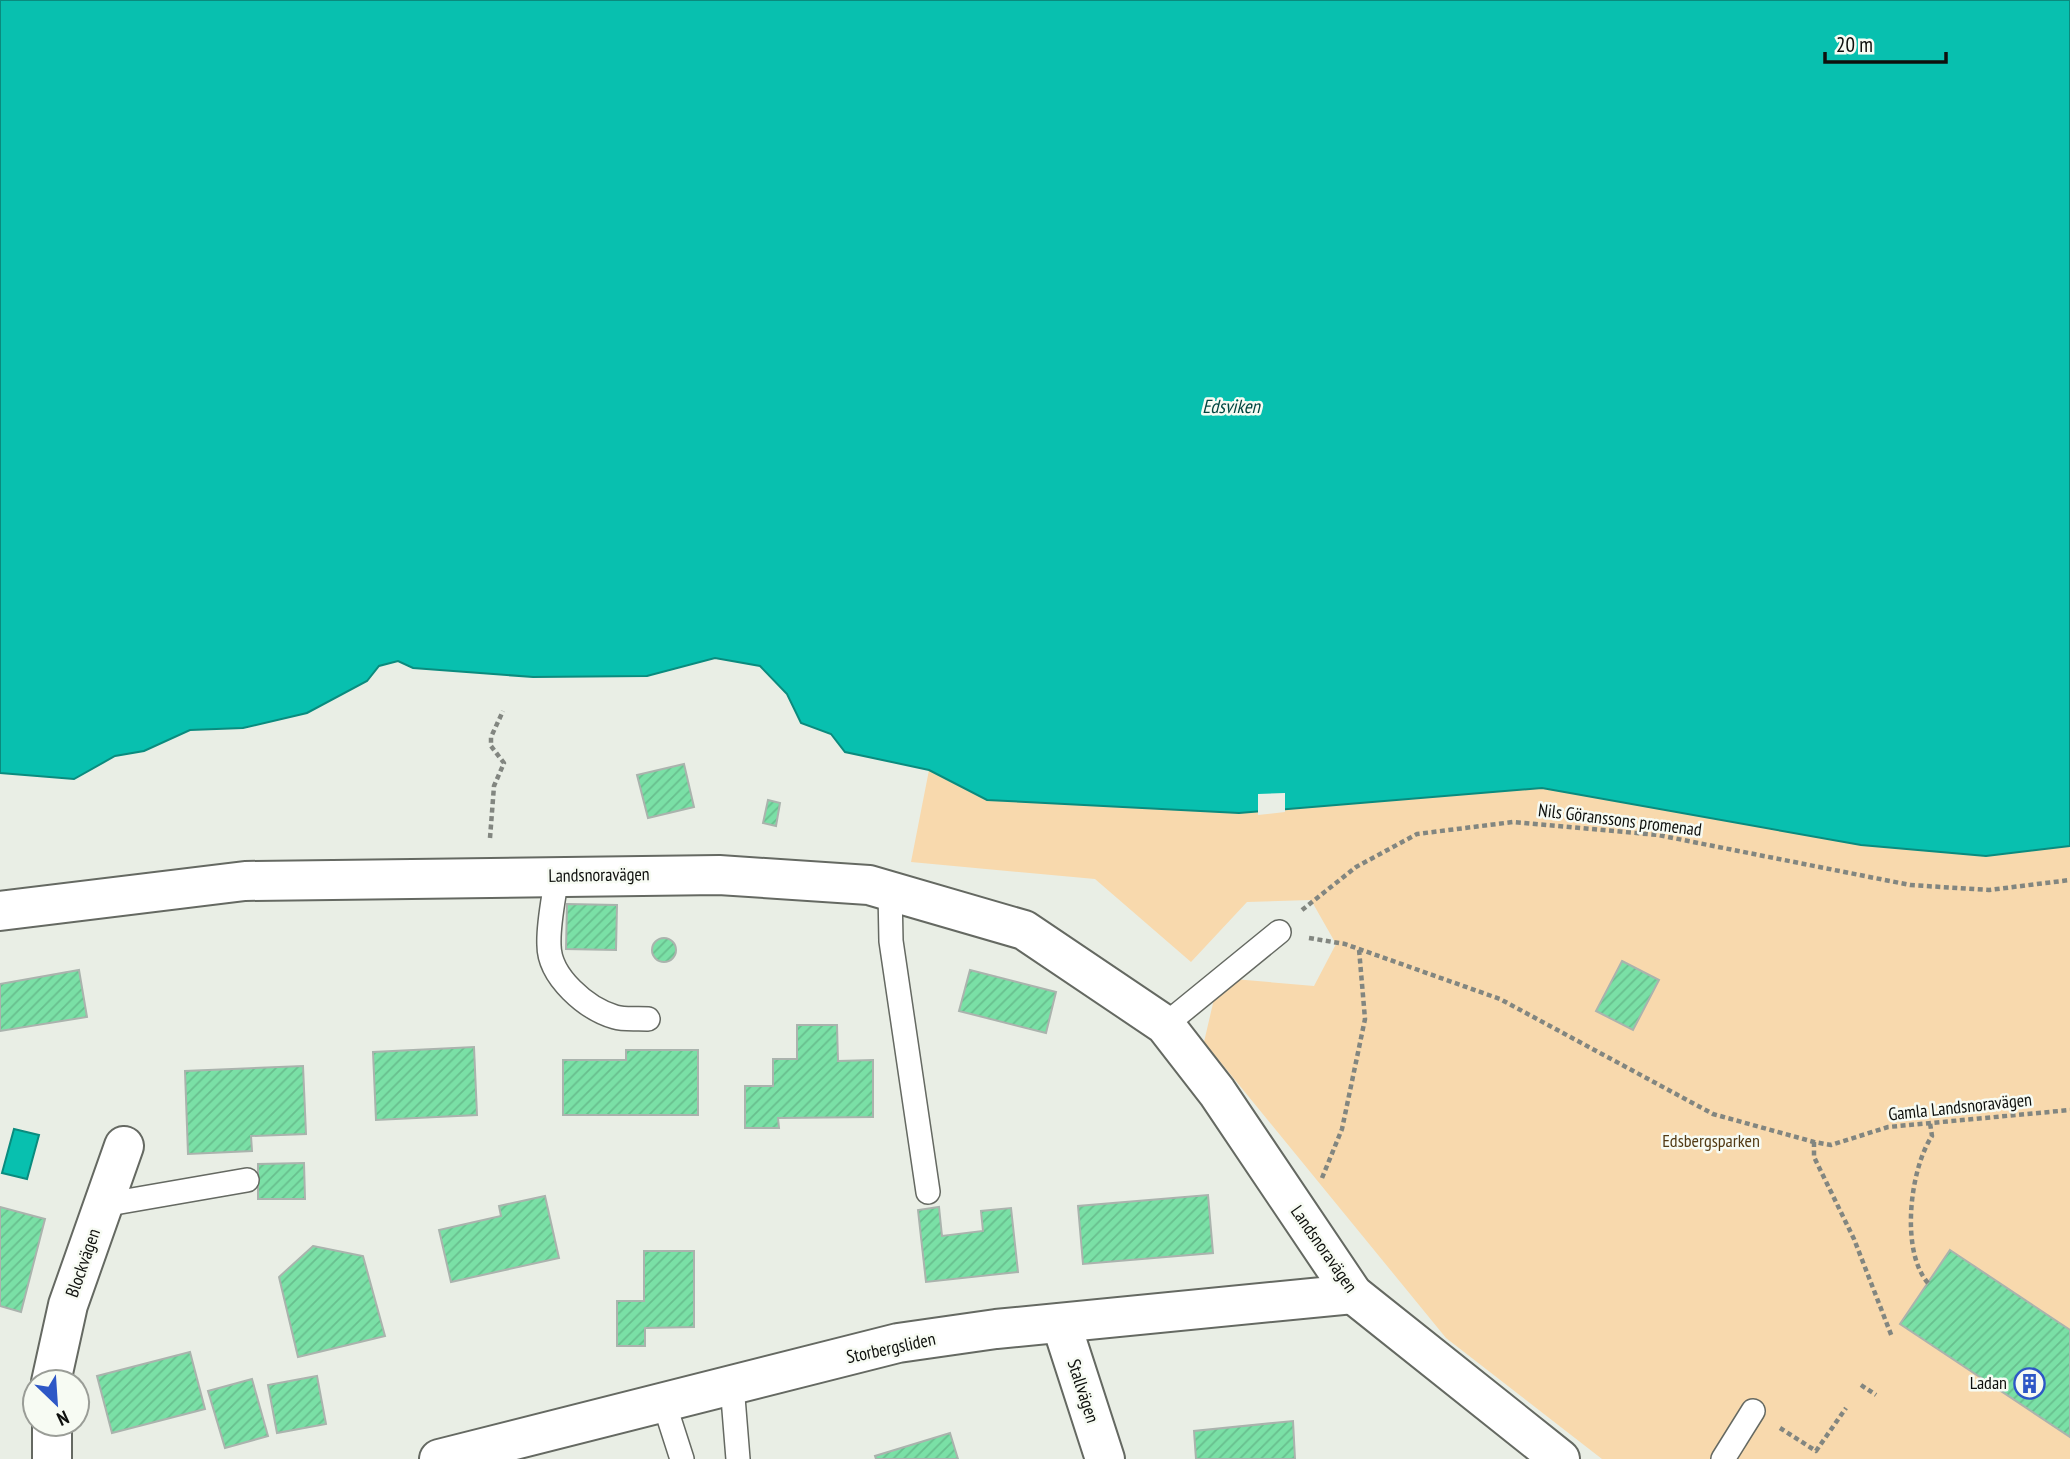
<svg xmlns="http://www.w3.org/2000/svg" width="2070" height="1459" font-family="'PT Sans Narrow',sans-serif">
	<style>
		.green { fill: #f8d9ad }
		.water { fill: #08c0af; stroke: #0a8b7e; stroke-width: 2 }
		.pier { fill: #e9eee5 }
		.building { fill: url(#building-hatch); stroke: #aab3ad; stroke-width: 2 }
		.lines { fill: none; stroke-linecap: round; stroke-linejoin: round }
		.service-casing { stroke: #656962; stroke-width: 26 }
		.minor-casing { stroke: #656962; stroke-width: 42 }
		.path { stroke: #828680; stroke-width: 4.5; stroke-dasharray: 5 3.5; stroke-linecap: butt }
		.service { stroke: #fff; stroke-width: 23 }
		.minor { stroke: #fff; stroke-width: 38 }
		.labels { text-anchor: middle; stroke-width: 5; stroke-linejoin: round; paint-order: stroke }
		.street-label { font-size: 18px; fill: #0e100d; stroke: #f7fbf3 }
		.park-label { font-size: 18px; fill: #533b15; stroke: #f7fbf3 }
		.poi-label { font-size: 18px; fill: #0e100d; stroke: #f7fbf3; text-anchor: end }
		.water-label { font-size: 19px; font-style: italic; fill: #004640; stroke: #f7fbf3 }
	</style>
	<defs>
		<pattern id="building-hatch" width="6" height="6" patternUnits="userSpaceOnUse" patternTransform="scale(1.75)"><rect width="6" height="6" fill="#7ae0a6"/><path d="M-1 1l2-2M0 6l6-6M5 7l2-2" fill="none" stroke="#68bf8e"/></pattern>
	</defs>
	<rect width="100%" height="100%" fill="#e9eee5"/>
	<path class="green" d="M929 770 987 800 1542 788 1986 856 2070 846V1459H1602L1446 1338 1204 1042 1214 999 1234 979 1314 986 1336 944 1311 900 1247 902 1191 962 1095 879 911 862Z"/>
	<g class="water">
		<path d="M0 0H2070V846L1986 856 1861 845 1542 788 1239 813 987 800 929 770 845 752 831 734 801 723 787 694 760 666 715 658 647 676 533 677 413 668 398 661 379 666 367 681 307 713 243 728 190 730 144 751 115 756 74 779 0 773Z"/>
		<path d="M14 1129 39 1135 27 1179 2 1173Z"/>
	</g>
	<path class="pier" d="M1285 793V812L1258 815V794Z"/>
	<g class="building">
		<path d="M684 764 694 807 648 818 637 775Z"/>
		<path d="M768 800 780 803 776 826 763 823Z"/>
		<path d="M567 904 617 905 616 950 566 949Z"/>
		<circle cx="664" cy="950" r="12"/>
		<path d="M1622 961 1659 980 1633 1030 1596 1011Z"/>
		<path d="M79 970 87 1017 0 1031V984Z"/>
		<path d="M970 970 1056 992 1046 1033 959 1011Z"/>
		<path d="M797 1025H837L838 1061 873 1060V1117L778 1118 779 1128H745V1086H773V1059H797Z"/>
		<path d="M474 1047 477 1115 376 1120 373 1052Z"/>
		<path d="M626 1050H698V1115H563V1060H626Z"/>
		<path d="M303 1066 306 1134 251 1136 252 1151 188 1154 185 1071Z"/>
		<path d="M304 1163 305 1199H258V1164Z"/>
		<path d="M1208 1195 1213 1253 1083 1264 1078 1206Z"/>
		<path d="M545 1196 559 1258 451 1282 439 1230 501 1216 499 1206Z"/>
		<path d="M0 1207 45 1219 21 1312 0 1306Z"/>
		<path d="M939 1207 942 1236 983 1231 981 1211 1011 1208 1018 1272 926 1282 918 1210Z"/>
		<path d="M313 1246 363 1256 385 1336 298 1357 279 1277Z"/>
		<path d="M1950 1250 2070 1330V1437L1900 1324Z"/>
		<path d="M644 1251H694V1327L645 1328V1346H617V1301H644Z"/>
		<path d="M190 1352 205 1409 112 1433 97 1376Z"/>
		<path d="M317 1376 326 1424 277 1433 268 1385Z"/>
		<path d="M252 1379 268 1436 225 1448 208 1391Z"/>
		<path d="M1293 1421 1295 1459H1196L1194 1431Z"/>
		<path d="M950 1433 958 1459H876L875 1456Z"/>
	</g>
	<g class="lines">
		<defs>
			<g id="service">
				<path d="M557 875C554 898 548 923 549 945 549 977 587 1009 615 1017 625 1020 637 1018 648 1019"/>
				<path d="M890 891 891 941 928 1192"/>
				<path d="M1165 1025 1279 932"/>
				<path d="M103 1205 247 1180"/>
				<path d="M732 1385 738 1459"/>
				<path d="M664 1403 682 1459"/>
				<path d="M1723 1459 1753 1411"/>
			</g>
			<g id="minor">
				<path d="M0 911 245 881 719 875 869 885 1024 930 1165 1025 1217 1092 1353 1294 1560 1459"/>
				<path d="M1061 1323 1105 1459"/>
				<path d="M51 1382 68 1305 124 1146"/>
				<path d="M52 1424V1459"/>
				<path d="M439 1459 898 1343 996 1329 1353 1294"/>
			</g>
		</defs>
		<use href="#service" class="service-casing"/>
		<use href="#minor" class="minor-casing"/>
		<g class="path">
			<path d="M490 838 494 786 504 763 491 746V737L503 711"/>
			<path d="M1302 910 1356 867 1417 834 1513 822 1658 835 1910 885 1989 890 2070 880"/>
			<path d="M1309 938 1345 944 1500 999 1713 1114 1814 1142 1831 1145 1888 1127 2070 1110"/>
			<path d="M1814 1142V1157L1854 1239 1892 1337"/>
			<path d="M1322 1178 1342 1129 1365 1019 1359 949"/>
			<path d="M1928 1283C1900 1251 1910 1169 1932 1136L1930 1123"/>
			<path d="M1861 1385 1876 1395"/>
			<path d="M1780 1428 1816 1451 1846 1408"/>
		</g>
		<use href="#service" class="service"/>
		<use href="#minor" class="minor"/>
	</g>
	<defs>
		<symbol id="building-ring" viewBox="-11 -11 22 22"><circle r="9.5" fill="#f7fbf3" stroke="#2d57c6" stroke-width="1.5"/><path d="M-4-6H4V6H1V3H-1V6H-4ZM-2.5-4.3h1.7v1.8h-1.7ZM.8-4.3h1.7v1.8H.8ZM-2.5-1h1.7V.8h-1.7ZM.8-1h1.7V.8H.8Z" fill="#2d57c6"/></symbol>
	</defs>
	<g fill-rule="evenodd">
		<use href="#building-ring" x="2012" y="1366" width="35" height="35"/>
	</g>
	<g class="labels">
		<g class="street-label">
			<text transform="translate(1620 820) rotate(7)" y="6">Nils Göranssons promenad</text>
			<text transform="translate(599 875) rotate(-1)" y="6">Landsnoravägen</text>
			<text transform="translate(1960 1107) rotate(-6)" y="6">Gamla Landsnoravägen</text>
			<text transform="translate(1324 1249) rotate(55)" y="6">Landsnoravägen</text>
			<text transform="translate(83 1263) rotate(-71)" y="6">Blockvägen</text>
			<text transform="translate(891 1348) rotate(-12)" y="6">Storbergsliden</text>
			<text transform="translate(1083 1391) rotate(72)" y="6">Stallvägen</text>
		</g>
		<g class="park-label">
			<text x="1711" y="1147">Edsbergsparken</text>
		</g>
		<g class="poi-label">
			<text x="2007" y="1389">Ladan</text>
		</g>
		<g class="water-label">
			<text x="1231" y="413">Edsviken</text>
		</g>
	</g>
	<g transform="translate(56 1403) rotate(155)"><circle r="33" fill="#f7fbf3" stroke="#9a9d97" stroke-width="2"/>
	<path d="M0-5L12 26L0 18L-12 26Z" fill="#2d57c6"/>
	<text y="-10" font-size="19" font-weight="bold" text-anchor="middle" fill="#0e100d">N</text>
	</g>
	<path d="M1825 52v10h121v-10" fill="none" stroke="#0e100d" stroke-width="3.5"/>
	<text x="1836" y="52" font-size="21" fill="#0e100d" stroke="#f7fbf3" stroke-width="5" paint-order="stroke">20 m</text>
</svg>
